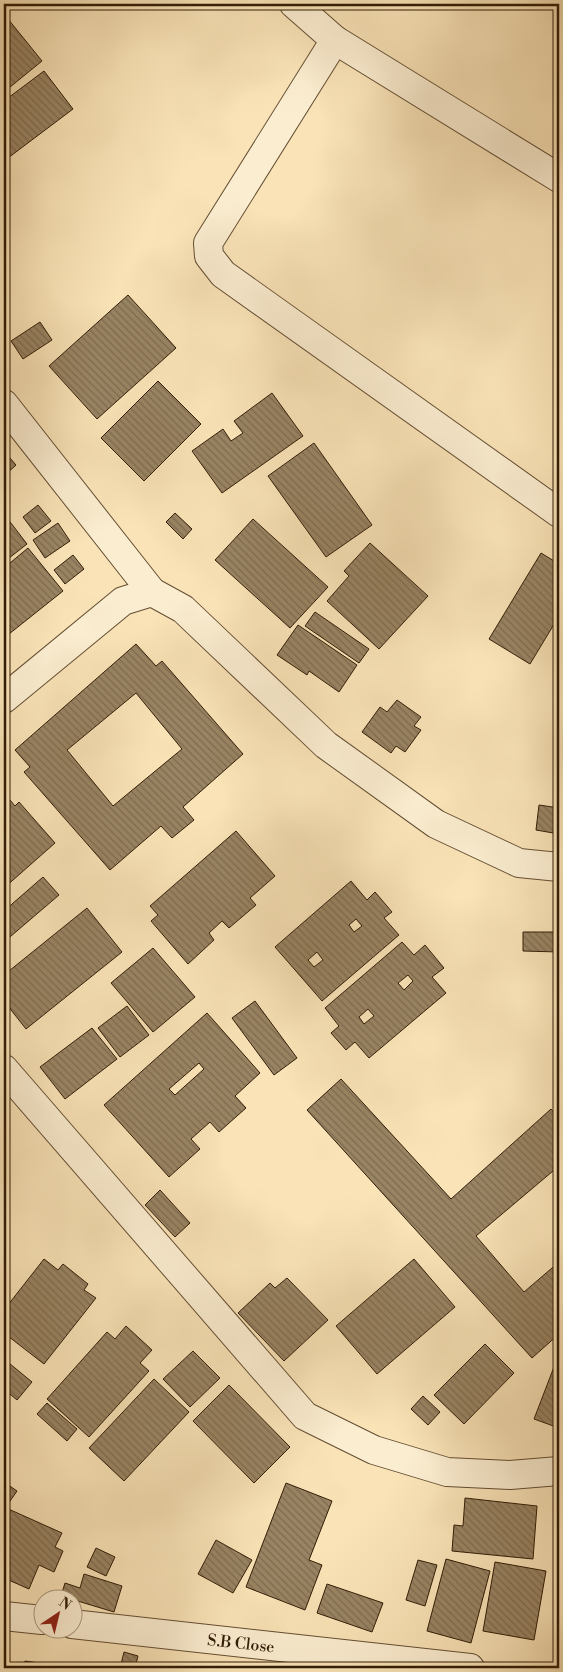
<svg xmlns="http://www.w3.org/2000/svg" width="563" height="1672" font-family="'Libre Bodoni',serif">
	<style>
		.building { fill: url(#building-back-hatch); stroke: #321d07; fill-rule: evenodd }
		.lines { fill: none; stroke-linecap: round; stroke-linejoin: round }
		.minor-casing { stroke: #644e33; stroke-width: 30 }
		.minor { stroke: #fbedd0; stroke-width: 28 }
		.labels { text-anchor: middle; stroke-width: 4; stroke-linejoin: round; paint-order: stroke }
		.street-label { font-size: 16px; fill: #321d07; stroke: #fbedd0 }
	</style>
	<defs>
		<pattern id="building-back-hatch" width="6" height="6" patternUnits="userSpaceOnUse" patternTransform="scale(1.25)"><rect width="6" height="6" fill="#998463"/><path d="M-1 5l2 2M0 0l6 6M5-1l2 2" fill="none" stroke="#7d6b50"/></pattern>
	</defs>
	<rect width="100%" height="100%" fill="#f9e3b7"/>
	<filter id="stains"><feTurbulence type="fractalNoise" baseFrequency=".004" numOctaves="4"/><feColorMatrix values="0 0 0 0 .2 0 0 0 0 .09 0 0 0 0 .02 0 0 0 .5 -.17"/></filter>
	<radialGradient id="worn" r=".72"><stop offset=".6" stop-color="#630" stop-opacity="0"/><stop offset="1" stop-color="#630" stop-opacity=".3"/></radialGradient>
	<g class="building">
		<path d="M4 14 42 61 4 92Z"/>
		<path d="M44 71 73 109 4 161V101Z"/>
		<path d="M128 295 176 348 97 419 49 366Z"/>
		<path d="M40 322 52 340 23 359 11 341Z"/>
		<path d="M158 381 201 424 144 481 101 438Z"/>
		<path d="M272 393 303 436 222 493 192 451 223 429 231 441 243 433 234 421Z"/>
		<path d="M314 443 372 525 326 557 268 476Z"/>
		<path d="M4 451 16 465 4 476Z"/>
		<path d="M38 505 51 521 35 533 23 517Z"/>
		<path d="M175 513 192 529 183 539 166 522Z"/>
		<path d="M4 514 27 544 4 562Z"/>
		<path d="M253 519 328 587 290 628 215 560Z"/>
		<path d="M58 523 70 541 45 558 33 540Z"/>
		<path d="M370 543 428 596 379 649 327 601 349 576 344 571Z"/>
		<path d="M28 548 63 591 4 638V568Z"/>
		<path d="M541 553 559 564V598L556 604 559 607V616L530 664 489 639Z"/>
		<path d="M73 555 84 569 65 584 54 570Z"/>
		<path d="M315 612 369 649 359 663 305 626Z"/>
		<path d="M298 625 357 665 339 692 309 671 307 675 277 655Z"/>
		<path d="M136 644 156 666 162 661 243 754 183 807 194 820 172 838 161 826 110 870 24 772 30 767 15 750ZM136 693 182 749 113 806 67 750Z"/>
		<path d="M397 700 421 717 414 726 421 730 405 752 396 746 391 753 362 732 380 707 387 712Z"/>
		<path d="M5 794 15 806 19 802 55 843 4 888Z"/>
		<path d="M539 805 559 808V834L536 830Z"/>
		<path d="M236 831 275 876 250 898 256 905 229 928 222 921 209 933 214 940 188 964 151 921 158 915 150 906Z"/>
		<path d="M43 877 59 895 4 942V911Z"/>
		<path d="M351 881 367 900 375 892 392 912 384 918 399 935 322 1001 275 947ZM356 919 362 926 354 932 349 925ZM317 952 323 960 314 967 308 960Z"/>
		<path d="M87 908 122 952 26 1029 4 1001V975Z"/>
		<path d="M523 932H559V952L523 951Z"/>
		<path d="M402 942 414 955 425 945 444 968 432 977 446 993 369 1058 355 1042 346 1050 331 1033 339 1026 325 1008ZM408 975 413 981 404 990 398 983ZM368 1009 374 1016 364 1024 359 1017Z"/>
		<path d="M153 948 195 997 153 1032 111 983Z"/>
		<path d="M255 1001 297 1058 274 1075 232 1018Z"/>
		<path d="M127 1006 149 1035 120 1057 98 1028Z"/>
		<path d="M207 1013 260 1073 235 1096 246 1108 219 1132 210 1122 191 1139 200 1149 169 1177 104 1105ZM199 1063 204 1069 175 1095 169 1089Z"/>
		<path d="M92 1028 117 1059 65 1099 40 1067Z"/>
		<path d="M341 1079 451 1199 551 1109 559 1118V1179L553 1171 476 1236 524 1292 559 1262V1334L532 1358 307 1110Z"/>
		<path d="M160 1190 190 1223 175 1237 145 1205Z"/>
		<path d="M44 1259 58 1270 63 1264 88 1284 84 1290 96 1298 44 1364 4 1333V1310Z"/>
		<path d="M414 1259 455 1307 377 1374 336 1326Z"/>
		<path d="M287 1278 328 1320 284 1361 238 1313 270 1283 275 1288Z"/>
		<path d="M126 1326 152 1350 140 1363 149 1371 89 1437 47 1399 107 1332 115 1339Z"/>
		<path d="M485 1344 514 1373 464 1424 434 1395Z"/>
		<path d="M193 1351 220 1378 190 1407 163 1379Z"/>
		<path d="M4 1359 32 1382 17 1400 4 1389Z"/>
		<path d="M557 1359 559 1360V1428L534 1419Z"/>
		<path d="M154 1379 189 1412 124 1481 89 1448Z"/>
		<path d="M229 1385 290 1447 254 1483 193 1421Z"/>
		<path d="M423 1396 440 1412 428 1425 411 1409Z"/>
		<path d="M47 1403 77 1429 67 1441 37 1414Z"/>
		<path d="M4 1482 17 1491 6 1507 4 1505Z"/>
		<path d="M286 1483 332 1501 309 1560 322 1565 305 1610 246 1587Z"/>
		<path d="M465 1498 537 1506 533 1559 452 1551 454 1525 463 1526Z"/>
		<path d="M4 1507 62 1533 55 1547 63 1551 54 1572 39 1565 29 1589 4 1578Z"/>
		<path d="M216 1540 252 1560 233 1593 198 1574Z"/>
		<path d="M96 1548 115 1557 106 1576 87 1567Z"/>
		<path d="M446 1559 490 1571 471 1643 427 1631Z"/>
		<path d="M418 1560 437 1565 425 1606 406 1600Z"/>
		<path d="M495 1562 546 1571 534 1640 483 1631Z"/>
		<path d="M84 1574 122 1586 114 1612 61 1596 65 1583 80 1588Z"/>
		<path d="M327 1584 383 1603 372 1632 317 1613Z"/>
		<path d="M124 1652 138 1656 135 1668H120Z"/>
		<path d="M25 1661 46 1664 45 1668H24Z"/>
	</g>
	<g class="lines">
		<defs>
			<g id="minor">
				<path d="M294 4 335 40 559 178"/>
				<path d="M335 40 208 243 209 256 223 274 559 513"/>
				<path d="M4 404 152 592"/>
				<path d="M4 699 123 601 152 592 183 609 326 745 436 824 519 863 559 867"/>
				<path d="M4 1069 305 1416 374 1450 447 1472 510 1475 559 1471"/>
				<path d="M4 1616 42 1620"/>
				<path id="s1" d="M72 1624 470 1668"/>
			</g>
		</defs>
		<use href="#minor" class="minor-casing"/>
		<use href="#minor" class="minor"/>
	</g>
	<g class="labels">
		<g class="street-label">
			<text dy="6" stroke="none"><textPath href="#s1" startOffset="170">S.B Close</textPath></text>
		</g>
	</g>
	<rect width="563" height="1672" fill="none" stroke="#f9e3b7" stroke-width="20"/>
	<rect x="5" y="5" width="553" height="1662" fill="none" stroke="#321d07" stroke-width="2.5"/>
	<rect x="10" y="10" width="543" height="1652" fill="none" stroke="#321d07"/>
	<g transform="translate(58 1614) rotate(35)"><circle r="24" fill="#fbedd0" stroke="#ab9a80"/>
	<path d="M0-4L9 19L0 12L-9 19Z" fill="#8f2418"/>
	<text y="-8" font-size="14" font-weight="bold" text-anchor="middle" fill="#321d07">N</text>
	</g>
	<rect width="100%" height="100%" filter="url(#stains)"/>
	<rect width="100%" height="100%" fill="url(#worn)"/>
</svg>
